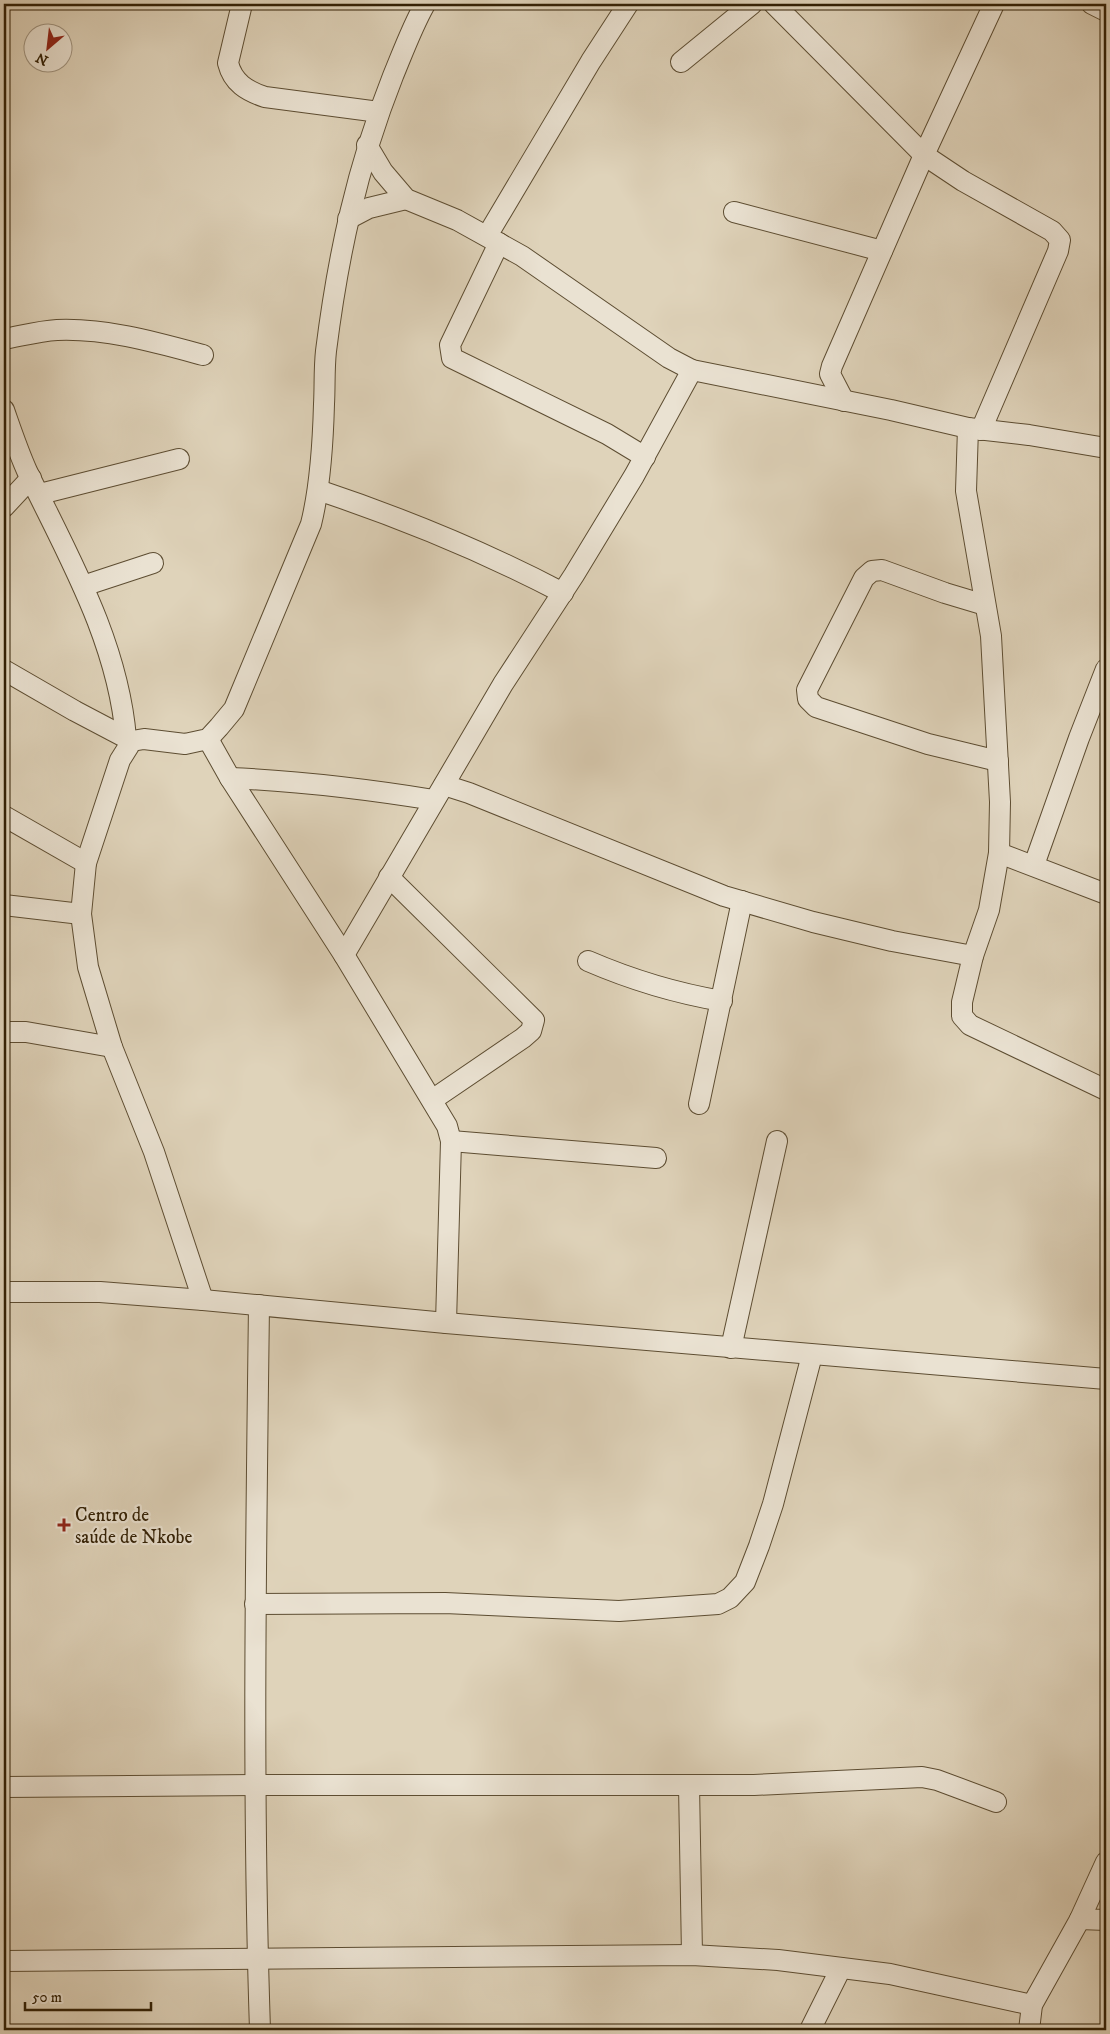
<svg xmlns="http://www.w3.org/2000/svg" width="1110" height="2034" font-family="'IM FELL DW Pica',serif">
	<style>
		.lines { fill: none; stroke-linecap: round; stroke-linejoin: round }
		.minor-casing { stroke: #5d4d32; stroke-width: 22 }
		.minor { stroke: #eae2d2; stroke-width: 20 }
		.poi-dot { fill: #8f2418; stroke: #eae2d2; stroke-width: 2 }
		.labels { text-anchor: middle; stroke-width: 4.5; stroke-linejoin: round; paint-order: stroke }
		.poi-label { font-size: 19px; fill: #322005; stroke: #eae2d2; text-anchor: start }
	</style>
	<rect width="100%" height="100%" fill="#dfd3ba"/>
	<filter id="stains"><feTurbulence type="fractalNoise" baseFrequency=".004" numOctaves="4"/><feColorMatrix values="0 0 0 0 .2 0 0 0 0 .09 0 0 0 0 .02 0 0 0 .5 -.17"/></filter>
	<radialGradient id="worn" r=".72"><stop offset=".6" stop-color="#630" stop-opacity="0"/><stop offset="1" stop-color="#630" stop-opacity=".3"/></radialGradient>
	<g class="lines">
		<defs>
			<g id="minor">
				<path d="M242 4 228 63C233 83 247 91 265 97L379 112"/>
				<path d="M774 4 924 155 963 181 1052 231 1060 240 1058 251 981 430"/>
				<path d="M1092 4 1106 11"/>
				<path d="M681 62 752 4"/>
				<path d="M367 145 383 172 406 199 457 220 522 256 669 358 692 370 891 410 968 428 1029 435 1106 448"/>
				<path d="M734 212 882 251"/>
				<path d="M348 219 369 208 406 199"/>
				<path d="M487 236 591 61 628 4"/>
				<path d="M499 243 450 345 452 358 607 434 645 457"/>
				<path d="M4 339C21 336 39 331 57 330 106 328 155 342 203 355"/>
				<path d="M844 401 830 374 832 366 924 155 994 4"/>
				<path d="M4 410C11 430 18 451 27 471 68 556 118 641 126 738"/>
				<path d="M968 428 966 491 991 636 1000 802 999 853 989 910 973 956 962 1002V1016L970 1025 1106 1090"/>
				<path d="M318 490C402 518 483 551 563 593"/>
				<path d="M40 494 179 459"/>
				<path d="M4 507 31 478"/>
				<path d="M83 586 153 563"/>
				<path d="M985 605 945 593 882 570 872 571 864 578 807 690 808 699 816 707 928 744 998 761"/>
				<path d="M4 670 75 711 132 741"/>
				<path d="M208 739 230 778 344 955 447 1126 451 1141 446 1323"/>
				<path d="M230 778C299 781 366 789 434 800"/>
				<path d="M444 785 469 793 724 896 813 922 892 941 973 956"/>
				<path d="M4 816 86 863"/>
				<path d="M999 853 1106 894"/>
				<path d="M1034 865 1079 738 1106 669"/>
				<path d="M389 877 534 1020 531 1031 523 1038 432 1100"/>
				<path d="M4 905 81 914"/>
				<path d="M344 955 503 684 574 575 634 476 692 370"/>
				<path d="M588 961C632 980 675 993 722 1001"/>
				<path d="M4 1032H26L112 1047"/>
				<path d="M699 1104 742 901"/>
				<path d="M451 1141 656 1158"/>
				<path d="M4 1292H100L203 1300 446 1323 1106 1379"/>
				<path d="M203 1300 154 1152 112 1047 88 967 81 914 86 863 120 760 132 741 144 739 185 744 208 739 219 727 234 709 311 524C320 488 323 441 324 404 325 387 324 369 326 351 338 255 357 167 393 76 403 52 412 27 425 4"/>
				<path d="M259 1305C256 1547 252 1789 260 2030"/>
				<path d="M731 1348 777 1141"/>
				<path d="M255 1604 445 1603 619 1611 718 1604 730 1598 745 1582 759 1546 773 1504 812 1355"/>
				<path d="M689 1785 692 1955"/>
				<path d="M4 1787 257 1785H754L922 1777 937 1780 996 1802"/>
				<path d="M1106 1862 1080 1919 1106 1920"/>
				<path d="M4 1961 692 1955 778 1960 890 1974 1032 2005"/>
				<path d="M810 2030 841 1968"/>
				<path d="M1029 2030 1032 2005 1080 1919"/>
			</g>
		</defs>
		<use href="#minor" class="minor-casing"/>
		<use href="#minor" class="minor"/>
	</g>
	<path class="poi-dot" d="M61.5 1517.5h5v5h5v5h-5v5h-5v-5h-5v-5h5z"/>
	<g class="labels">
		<g class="poi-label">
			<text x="75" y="1521">Centro de<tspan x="75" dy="22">saúde de Nkobe</tspan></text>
		</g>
	</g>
	<rect width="1110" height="2034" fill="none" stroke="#dfd3ba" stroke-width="20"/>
	<rect x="5" y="5" width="1100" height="2024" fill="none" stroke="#322005" stroke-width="2.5"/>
	<rect x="10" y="10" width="1090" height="2014" fill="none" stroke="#322005"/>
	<g transform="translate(48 48) rotate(208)"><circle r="24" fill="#eae2d2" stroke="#a09480"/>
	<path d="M0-4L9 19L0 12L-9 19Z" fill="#8f2418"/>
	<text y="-8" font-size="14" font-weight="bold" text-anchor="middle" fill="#322005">N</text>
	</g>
	<path d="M25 2002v8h126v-8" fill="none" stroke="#322005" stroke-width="2.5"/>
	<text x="32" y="2002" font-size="15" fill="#322005" stroke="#eae2d2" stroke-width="4" paint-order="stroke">50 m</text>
	<rect width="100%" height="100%" filter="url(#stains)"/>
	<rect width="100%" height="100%" fill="url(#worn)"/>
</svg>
